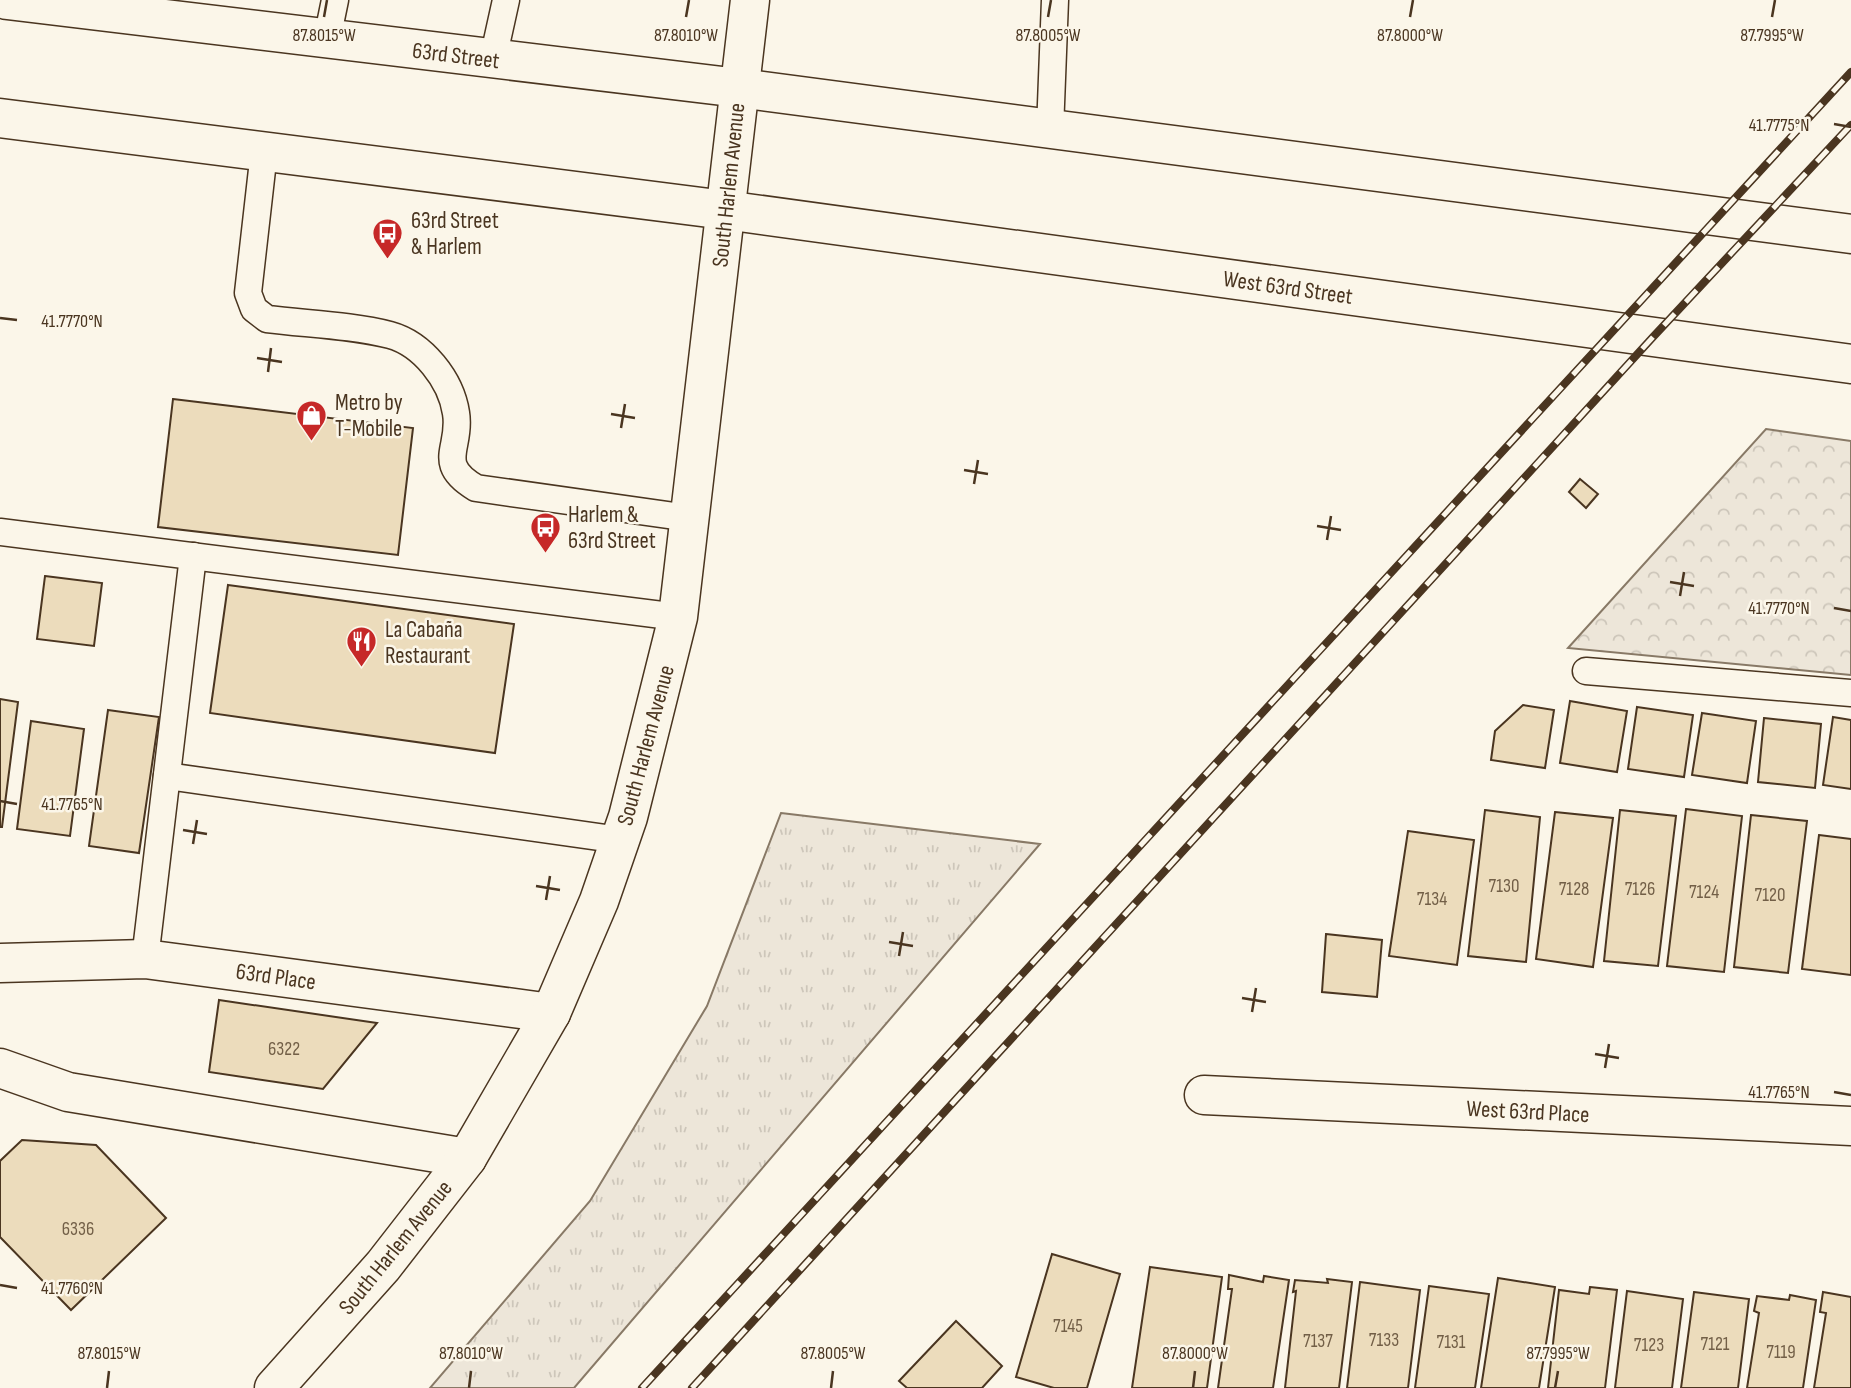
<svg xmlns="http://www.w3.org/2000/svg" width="1851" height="1388" font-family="'Sofia Sans Condensed',sans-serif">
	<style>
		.grass { fill: url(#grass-tufts); stroke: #887966; stroke-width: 2 }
		.forest { fill: url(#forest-crowns); stroke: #887966; stroke-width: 2 }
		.building { fill: #ecdcbc; stroke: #4a3520; stroke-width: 2 }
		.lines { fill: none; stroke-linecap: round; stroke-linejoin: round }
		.lane-casing { stroke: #4a3520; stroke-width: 29 }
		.street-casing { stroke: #4a3520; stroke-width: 41 }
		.secondary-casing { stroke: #4a3520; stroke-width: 41 }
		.primary-casing { stroke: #4a3520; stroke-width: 41 }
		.lane { stroke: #fbf6e9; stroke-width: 26 }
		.street { stroke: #fbf6e9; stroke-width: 38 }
		.secondary { stroke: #fbf6e9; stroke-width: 38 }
		.primary { stroke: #fbf6e9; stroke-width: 38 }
		.rail-casing { stroke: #4a3520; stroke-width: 8 }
		.rail { stroke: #fbf6e9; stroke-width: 5; stroke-dasharray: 16; stroke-linecap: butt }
		.ticks { fill: none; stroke: #4a3520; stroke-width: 2.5 }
		.labels { text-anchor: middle; stroke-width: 5; stroke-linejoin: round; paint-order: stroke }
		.number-label { font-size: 19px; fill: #725f47 }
		.street-label { font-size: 23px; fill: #4a3520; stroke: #fbf6e9 }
		.poi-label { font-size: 23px; fill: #4a3520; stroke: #fbf6e9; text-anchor: start }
		.ticks-label { font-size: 18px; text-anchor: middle; fill: #4a3520; stroke: #fbf6e9; stroke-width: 5; stroke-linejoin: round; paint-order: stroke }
	</style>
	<defs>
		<pattern id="grass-tufts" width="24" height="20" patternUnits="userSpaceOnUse" patternTransform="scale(1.75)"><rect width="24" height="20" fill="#ede6d9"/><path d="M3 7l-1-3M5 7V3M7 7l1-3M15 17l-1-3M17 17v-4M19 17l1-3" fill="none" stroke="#cdc6ba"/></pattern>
		<pattern id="forest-crowns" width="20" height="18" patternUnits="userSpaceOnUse" patternTransform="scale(1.75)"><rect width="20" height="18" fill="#ede6d9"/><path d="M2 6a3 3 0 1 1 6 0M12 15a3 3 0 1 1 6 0" fill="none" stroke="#cdc6ba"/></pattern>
	</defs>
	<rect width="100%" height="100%" fill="#fbf6e9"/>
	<path class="grass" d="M781 813 1040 844 574 1388H430L590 1201 707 1006Z"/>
	<path class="forest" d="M1766 429 1851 441V675L1568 648Z"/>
	<g class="building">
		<path d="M173 399 413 428 398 555 158 527Z"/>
		<path d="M1580 479 1598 494 1586 508 1569 492Z"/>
		<path d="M45 576 102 583 94 646 37 639Z"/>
		<path d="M228 585 514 624 495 753 210 713Z"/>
		<path d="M0 699 18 702 2 827H0Z"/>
		<path d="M1570 701 1627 711 1617 772 1560 763Z"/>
		<path d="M1523 705 1554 710 1545 768 1491 760 1495 731Z"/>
		<path d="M1637 707 1693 715 1684 777 1628 769Z"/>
		<path d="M108 710 159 717 139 853 89 846Z"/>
		<path d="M1702 713 1756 721 1747 783 1692 775Z"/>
		<path d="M1833 717 1851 720V789L1823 785Z"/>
		<path d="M1764 718 1821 724 1815 788 1758 782Z"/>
		<path d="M31 721 84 729 70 836 17 829Z"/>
		<path d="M1686 809 1742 816 1724 972 1667 966Z"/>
		<path d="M1485 810 1540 817 1526 962 1468 956Z"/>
		<path d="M1620 810 1676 816 1658 966 1604 961Z"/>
		<path d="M1555 812 1613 818 1593 967 1536 959Z"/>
		<path d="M1751 815 1807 821 1788 973 1734 967Z"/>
		<path d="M1408 831 1474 840 1457 965 1389 956Z"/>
		<path d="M1819 835 1851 839V975L1802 969Z"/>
		<path d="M1326 934 1382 940 1377 997 1322 992Z"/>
		<path d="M219 1000 377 1023 323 1089 209 1072Z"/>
		<path d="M22 1140 96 1145 166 1218 71 1310 0 1237V1161Z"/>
		<path d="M1052 1254 1120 1274 1087 1388H1054L1016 1377Z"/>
		<path d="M1150 1267 1222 1277 1207 1388H1132Z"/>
		<path d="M1229 1275 1263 1282 1264 1276 1289 1280 1273 1388H1218L1232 1289H1228Z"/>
		<path d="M1498 1278 1555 1287 1539 1388H1481Z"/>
		<path d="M1327 1279 1352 1282 1339 1388H1285L1296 1291 1293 1292 1295 1280 1328 1283Z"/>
		<path d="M1360 1282 1420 1290 1408 1388H1347Z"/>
		<path d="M1429 1286 1489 1294 1475 1388H1415Z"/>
		<path d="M1590 1287 1617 1290 1605 1388H1548L1559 1290 1589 1294Z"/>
		<path d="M1627 1291 1683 1299 1672 1388H1615Z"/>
		<path d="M1694 1292 1749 1299 1738 1388H1681Z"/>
		<path d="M1823 1292 1851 1297V1388H1814L1826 1313 1820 1312Z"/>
		<path d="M1790 1295 1816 1300 1803 1388H1747L1759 1313 1754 1311 1757 1296 1789 1300Z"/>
		<path d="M956 1321 1002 1366 982 1388H907L899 1381Z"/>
	</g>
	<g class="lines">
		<defs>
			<g id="lane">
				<path d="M327 39 335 0"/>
				<path d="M493 59 506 0"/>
				<path d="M1050 130 1055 0"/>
				<path d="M264 152 248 293 254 309 267 319C306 324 351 325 390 335 423 344 451 380 456 413 462 448 434 463 476 488L689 518"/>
				<path d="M0 532 678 617"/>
				<path d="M1586 671 1851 693"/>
				<path d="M167 776 620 840"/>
				<path d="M145 959 193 556"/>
			</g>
			<g id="street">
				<path d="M0 963 145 959 551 1013"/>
				<path d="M0 1068 68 1092 467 1158"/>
				<path d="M1204 1095 1851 1126"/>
			</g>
			<g id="secondary">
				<path d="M7 0 739 88 1851 234"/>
				<path d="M0 118 725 210 1851 364"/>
			</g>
			<path id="primary" d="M274 1388 383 1266 467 1158 551 1013 599 901 628 817 678 617 750 0"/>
		</defs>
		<use href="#lane" class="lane-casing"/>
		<use href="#street" class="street-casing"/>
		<use href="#secondary" class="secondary-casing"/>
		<use href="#primary" class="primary-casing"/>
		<use href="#lane" class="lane"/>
		<use href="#street" class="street"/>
		<use href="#secondary" class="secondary"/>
		<use href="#primary" class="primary"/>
		<defs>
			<g id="rail">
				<path d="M642 1388 1851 72"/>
				<path d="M692 1388 1653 337 1851 125"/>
			</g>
		</defs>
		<use href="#rail" class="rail-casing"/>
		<use href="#rail" class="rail"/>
	</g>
	<path class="ticks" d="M324 17 327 0M686 17 689 0M1048 17 1051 0M1410 17 1413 0M1772 17 1775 0M1834 124 1851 127M0 318 17 320M257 358 282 362M268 372 271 348M611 414 635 418M621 428 625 404M964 470 988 474M974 484 978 460M1317 526 1341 530M1327 540 1331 516M1670 582 1694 586M1680 596 1684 572M1834 608 1851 611M0 801 17 804M183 830 207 834M193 844 197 820M536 886 560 890M546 900 550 876M889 942 913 946M899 956 903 932M1242 998 1266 1002M1252 1012 1256 988M1595 1054 1619 1058M1605 1068 1609 1044M1834 1092 1851 1095M0 1285 17 1288M107 1388 109 1371M469 1388 471 1371M831 1388 833 1371M1193 1388 1195 1371M1555 1388 1558 1371"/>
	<defs>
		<symbol id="bus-pin" viewBox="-11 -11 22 30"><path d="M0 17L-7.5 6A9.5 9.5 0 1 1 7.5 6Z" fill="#c62828" stroke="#fbf6e9"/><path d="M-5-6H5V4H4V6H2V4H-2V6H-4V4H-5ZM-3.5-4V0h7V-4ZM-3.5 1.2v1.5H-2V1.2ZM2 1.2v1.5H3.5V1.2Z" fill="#fff"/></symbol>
		<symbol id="shop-pin" viewBox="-11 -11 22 30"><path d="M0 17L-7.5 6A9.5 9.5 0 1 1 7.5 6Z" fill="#c62828" stroke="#fbf6e9"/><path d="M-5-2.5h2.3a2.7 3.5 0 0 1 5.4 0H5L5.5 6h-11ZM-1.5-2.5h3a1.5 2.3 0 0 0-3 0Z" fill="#fff"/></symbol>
		<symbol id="restaurant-pin" viewBox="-11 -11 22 30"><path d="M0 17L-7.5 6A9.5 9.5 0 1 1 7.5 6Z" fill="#c62828" stroke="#fbf6e9"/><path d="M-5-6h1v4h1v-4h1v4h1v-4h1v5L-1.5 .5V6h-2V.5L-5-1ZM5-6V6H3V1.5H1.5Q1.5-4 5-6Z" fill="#fff"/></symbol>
	</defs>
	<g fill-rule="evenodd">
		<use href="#bus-pin" x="370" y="216" width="35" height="47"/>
		<use href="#shop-pin" x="294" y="398" width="35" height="47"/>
		<use href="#bus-pin" x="528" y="510" width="35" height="47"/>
		<use href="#restaurant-pin" x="344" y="624" width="35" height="47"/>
	</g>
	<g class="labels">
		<g class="number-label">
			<text x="1504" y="892">7130</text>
			<text x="1574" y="895">7128</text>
			<text x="1640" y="895">7126</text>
			<text x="1704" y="898">7124</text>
			<text x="1770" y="901">7120</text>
			<text x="1432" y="905">7134</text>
			<text x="284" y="1055">6322</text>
			<text x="78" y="1235">6336</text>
			<text x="1068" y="1332">7145</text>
			<text x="1384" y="1346">7133</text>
			<text x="1318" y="1347">7137</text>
			<text x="1451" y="1348">7131</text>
			<text x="1715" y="1350">7121</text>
			<text x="1649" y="1351">7123</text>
			<text x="1781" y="1358">7119</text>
		</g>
		<g class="street-label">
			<text transform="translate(456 55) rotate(7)" y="8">63rd Street</text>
			<text transform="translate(728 185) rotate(-84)" y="8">South Harlem Avenue</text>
			<text transform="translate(1288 287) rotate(8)" y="8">West 63rd Street</text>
			<text transform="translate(645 745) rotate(-75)" y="8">South Harlem Avenue</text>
			<text transform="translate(276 976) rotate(8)" y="8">63rd Place</text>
			<text transform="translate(1528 1111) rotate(3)" y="8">West 63rd Place</text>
			<text transform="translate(395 1247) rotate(-51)" y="8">South Harlem Avenue</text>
		</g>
		<g class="poi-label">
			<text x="411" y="228">63rd Street<tspan x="411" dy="26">&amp; Harlem</tspan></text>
			<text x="335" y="410">Metro by<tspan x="335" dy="26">T-Mobile</tspan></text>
			<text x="568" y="522">Harlem &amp;<tspan x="568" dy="26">63rd Street</tspan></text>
			<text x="385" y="637">La Cabaña<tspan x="385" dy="26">Restaurant</tspan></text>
		</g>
	</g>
	<g class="ticks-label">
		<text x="324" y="41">87.8015°W</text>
		<text x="686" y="41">87.8010°W</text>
		<text x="1048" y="41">87.8005°W</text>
		<text x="1410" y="41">87.8000°W</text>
		<text x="1772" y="41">87.7995°W</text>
		<text x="1779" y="131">41.7775°N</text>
		<text x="72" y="327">41.7770°N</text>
		<text x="1779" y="614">41.7770°N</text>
		<text x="72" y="810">41.7765°N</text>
		<text x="1779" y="1098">41.7765°N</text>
		<text x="72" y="1294">41.7760°N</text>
		<text x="109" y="1359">87.8015°W</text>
		<text x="471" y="1359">87.8010°W</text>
		<text x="833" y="1359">87.8005°W</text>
		<text x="1195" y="1359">87.8000°W</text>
		<text x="1558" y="1359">87.7995°W</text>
	</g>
</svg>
